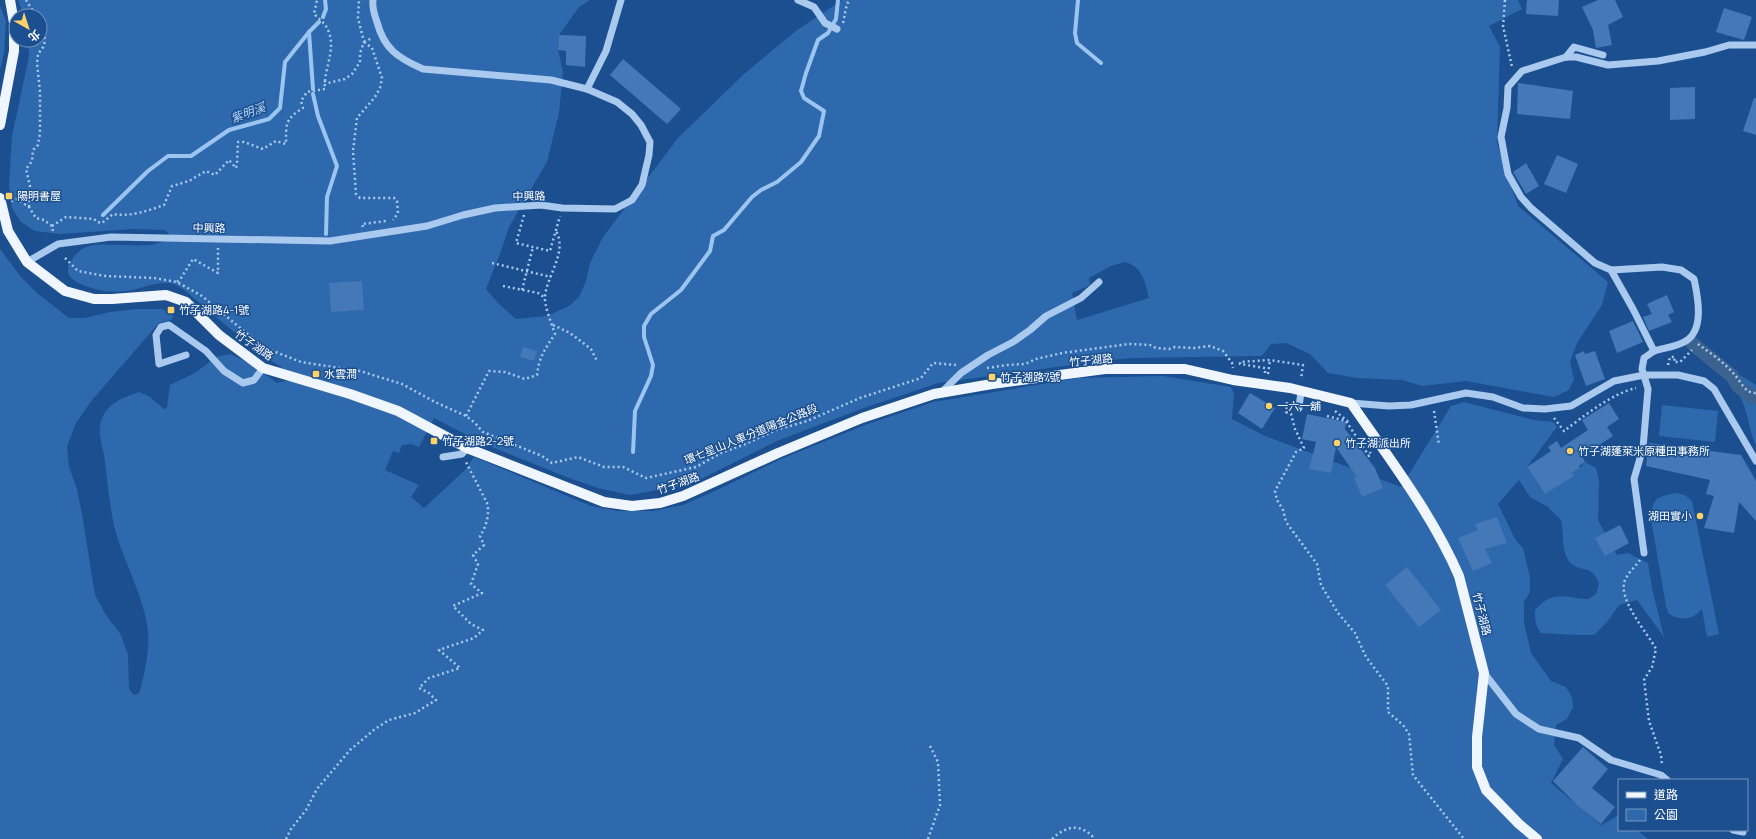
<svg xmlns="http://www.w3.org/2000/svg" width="1756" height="839" font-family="Manrope,'Noto Sans TC',sans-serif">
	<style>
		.green { fill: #2e69ad; fill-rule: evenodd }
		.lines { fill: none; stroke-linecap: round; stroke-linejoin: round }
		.stream { stroke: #9cc4f0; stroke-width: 4 }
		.canal { stroke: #3c6290; stroke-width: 14 }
		.building { fill: #4478b7 }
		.path { stroke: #a9c9ee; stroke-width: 2.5; stroke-dasharray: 2 3; stroke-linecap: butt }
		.minor { stroke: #a9c9ee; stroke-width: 7 }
		.major { stroke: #f0f6ff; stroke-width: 10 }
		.poi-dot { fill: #ffd166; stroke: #1b4f8f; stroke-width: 1.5 }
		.labels { text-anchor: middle; stroke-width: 3; stroke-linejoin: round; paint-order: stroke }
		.poi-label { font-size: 11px; fill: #fff; stroke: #1b4f8f; text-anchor: start }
		.street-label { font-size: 11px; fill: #fff; stroke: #1b4f8f }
		.water-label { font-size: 12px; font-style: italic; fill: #b5d3f5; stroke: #1b4f8f }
	</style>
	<rect width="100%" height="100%" fill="#1b4f8f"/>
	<g class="green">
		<path d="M18 0H590L579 7 559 35 558 50 563 72 559 113 547 162 509 227 501 251 486 289 498 303 516 319 547 316 569 306 579 297 586 281 590 263 603 237 678 138 744 74 796 31 842 0H1518L1522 9 1489 26 1500 47 1497 143 1518 206 1608 282 1602 305 1577 343 1570 362 1574 379 1569 390 1554 397 1466 381 1422 386 1402 380 1357 378 1328 373 1310 354 1286 343 1271 344 1262 356 1132 358 1093 362 938 383 861 409 777 441 691 484 630 495 598 488 569 478 482 443 434 418 419 447 411 444 402 445 399 453 393 451 385 470 419 485 411 497 424 508 465 470 474 457 591 506 618 511H653L683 505 719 489 781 459 865 425 933 402 1078 378 1163 376 1231 387 1234 394 1232 419 1263 435 1401 487 1451 406 1464 402 1534 420 1553 422 1557 427 1527 467 1545 494 1573 476 1572 473 1580 468 1585 462 1596 468 1599 480 1598 520 1617 555 1628 553 1648 563 1652 588 1664 637 1637 600 1619 605 1607 622 1594 635H1575L1541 633C1535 626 1535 619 1535 610 1553 589 1565 598 1588 599L1596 594 1599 583C1589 561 1579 575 1568 560 1561 549 1564 532 1561 520L1548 507 1530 497 1519 480 1498 504 1515 539 1523 548 1530 577V592L1524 602V623L1531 653 1551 681 1566 687 1572 697 1573 707 1567 719 1556 725 1554 745 1563 759 1551 783 1601 825 1618 816 1619 817V830H1637L1648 839H0V249L21 277 37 293 69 318H85L110 312 137 309H162L174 316 171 320 159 323 92 400 76 423 67 446 69 467 77 489 82 514 95 595 106 615 121 635 128 655 129 689 134 695 138 694 140 691C145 669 151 647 147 625 142 593 125 564 116 533 109 508 108 481 104 455 101 441 96 427 104 414 112 401 125 397 139 392L150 397 164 409 167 408 170 385 195 373 216 357 230 354 248 362 277 383 289 380 281 367 254 349 183 289C179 287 174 283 169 283 154 282 140 289 126 291 112 293 97 291 83 285 73 281 67 277 68 266 71 260 76 253 82 249 100 237 155 255 171 236L165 230 134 229 60 234 35 231 21 222 12 208 9 186 12 136 29 56 28 40H40V16H24ZM1125 262C1143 267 1145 282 1149 298L1077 320 1072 293 1090 285 1089 278 1111 266Z"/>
		<path d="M0 6 6 21 4 53 0 70Z"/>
		<path d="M1714 359 1756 385V445C1749 431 1749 417 1743 403 1737 387 1724 373 1714 359Z"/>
		<path d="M1662 405 1718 411 1715 442 1659 436Z"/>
		<path d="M1675 493 1685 495 1692 501 1719 634 1707 637 1702 609C1693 620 1681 621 1669 614L1666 606 1651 519C1652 499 1656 497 1675 493Z"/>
	</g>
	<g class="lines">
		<g class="stream">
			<path d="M1078 0 1075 33 1077 43 1101 63"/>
			<path d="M323 17 326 9 325 0"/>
			<path d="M309 32 313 89"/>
			<path d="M313 94 318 116 337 166 327 197 326 234"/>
			<path d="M103 215 148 171 168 156H191L229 130 269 119 280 108 285 62 309 32 319 22"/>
			<path d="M633 452 635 411 651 376 653 365 644 337V326L651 314 681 290 710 251 713 236 724 230 752 197 761 190 777 182 801 162 819 136 824 111 804 98 801 91 806 73 818 40 828 33 836 19 838 0"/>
		</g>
		<path class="canal" d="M1693 344 1732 376 1738 386 1752 397 1756 396"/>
	</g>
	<g class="building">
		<path d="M1527 0H1559L1558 16 1526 14Z"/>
		<path d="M1598 0H1615L1623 17 1608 25 1612 45 1596 48 1593 30 1582 7Z"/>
		<path d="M1724 8 1752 17 1744 40 1716 32Z"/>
		<path d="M559 35 586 36 585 67 566 65V51L558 50Z"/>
		<path d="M623 59 681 109 667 124 610 75Z"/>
		<path d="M1518 83 1573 91 1570 119 1517 114Z"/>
		<path d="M1695 87V119L1670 120V88Z"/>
		<path d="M1754 98H1756V135L1743 131Z"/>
		<path d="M1557 155 1578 164 1566 193 1544 184Z"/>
		<path d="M1526 163 1539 186 1526 194 1513 172Z"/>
		<path d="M362 281 364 310 331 312 329 283Z"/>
		<path d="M1667 295 1674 312 1668 315 1672 322 1649 331 1643 317 1652 314 1647 304Z"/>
		<path d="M1633 321 1643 342 1617 353 1609 331Z"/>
		<path d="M523 347 537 351 534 361 520 357Z"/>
		<path d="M1584 351 1585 354 1595 351 1605 379 1586 386 1575 355Z"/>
		<path d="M1250 393 1275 408 1262 429 1238 413Z"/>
		<path d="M1609 403 1619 419 1607 427 1613 436 1582 456 1585 462 1579 466 1580 468 1572 473 1574 476 1545 494 1527 467 1551 451 1548 447 1557 441 1561 448 1588 430 1582 420Z"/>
		<path d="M1307 414 1346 422 1345 429 1375 468 1383 488 1362 497 1354 478 1357 477 1336 447 1331 473 1309 469 1316 442 1302 439Z"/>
		<path d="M1649 443 1741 455 1756 481V521L1739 502 1734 533 1704 528 1714 496 1706 494 1710 480 1646 466Z"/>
		<path d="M1497 517 1507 543 1485 549 1492 563 1473 571 1458 538 1478 530 1475 524Z"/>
		<path d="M1620 525 1629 543 1605 556 1595 538Z"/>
		<path d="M1407 567 1441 610 1419 627 1385 585Z"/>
		<path d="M1583 747 1608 769 1592 788 1615 807 1601 824 1578 806 1553 781Z"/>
	</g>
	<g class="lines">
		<g class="path">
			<path d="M26 0 36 16"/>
			<path d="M1505 0 1503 26 1512 67"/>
			<path d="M843 23C845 15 845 8 849 0"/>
			<path d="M364 42 372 48 382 78 380 88 375 97 357 118 353 151 356 194 360 198H394L397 201 398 213 393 220"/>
			<path d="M364 42 372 38"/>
			<path d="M324 81 328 83 345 79 352 74 360 62V53L364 42 358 18 359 0"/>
			<path d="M11 201 17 199 29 207 36 218 44 220 52 226 53 232"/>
			<path d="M29 207 30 186 26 169 32 161 33 150 38 145 40 133V92L37 63 38 54 44 46 45 40 43 28 40 23"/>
			<path d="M524 215 516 243 550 251 560 216"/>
			<path d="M52 226 66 217 94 219 97 222 102 223 113 214C130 217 147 211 164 205L172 186 189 181 206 171 215 175 229 160 236 168 237 163 238 142H244L263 149 276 141 286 144C286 124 285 119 303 108L301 101 307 92 325 89C323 69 337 50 328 30 326 24 318 18 314 14L317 0"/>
			<path d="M363 227 362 224 386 221"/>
			<path d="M65 258 78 271 105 276 154 278 177 282 202 296 263 347 301 362 360 371 402 384 435 402 466 416 475 423 483 432 542 456 552 463 578 457 604 467H623L646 478 696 467 721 453 743 445 776 430 807 421 860 398 921 378 933 363 956 365"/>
			<path d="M492 263 551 277"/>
			<path d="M177 282 181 278 193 259 218 273V248"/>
			<path d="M503 286 538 293 544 297"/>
			<path d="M522 290 533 247"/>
			<path d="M553 325 570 333 591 349 597 361"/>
			<path d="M1698 344C1710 353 1724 362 1734 374 1740 380 1745 394 1756 393"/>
			<path d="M1668 365 1670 357H1675L1674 362H1680L1692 350"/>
			<path d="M987 368 1007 365 1025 364 1036 359 1062 353 1129 344 1150 345 1156 348 1169 349 1175 347 1194 348 1210 346 1223 351 1232 363 1233 368"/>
			<path d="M1265 373V368L1240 364V362L1270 360 1303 365 1301 379"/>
			<path d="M1268 374 1270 360"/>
			<path d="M1287 402 1286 412 1291 414 1295 429 1304 448 1296 452 1275 491 1277 500 1283 510 1286 522 1317 564 1321 585 1338 613 1355 633 1366 657 1388 686V712L1403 725 1409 734 1413 775 1464 839"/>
			<path d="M1314 406 1315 409 1321 411"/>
			<path d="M1335 411 1350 423"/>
			<path d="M1434 411 1439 445"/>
			<path d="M466 416 489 371 505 372 525 379 537 375C539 357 545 349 555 334 552 325 544 305 545 297 546 277 568 252 556 231"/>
			<path d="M1327 416 1346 421 1369 456 1371 454 1370 452"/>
			<path d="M1554 418 1564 431C1584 416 1611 394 1636 388"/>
			<path d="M1640 560C1635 567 1628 573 1625 580 1617 599 1647 632 1656 649L1652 667 1644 680 1649 721 1661 755 1662 765"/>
			<path d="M286 839 291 829 306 810 317 789 350 750 375 729 389 720 415 713 436 700 429 693 419 688 429 678 460 668 439 650 474 638 483 630 471 624 453 606 482 593 471 584 478 564 473 555 484 545 480 536C486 527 490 514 487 503L466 462"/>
			<path d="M928 839 940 805 938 762 929 744"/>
			<path d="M1052 839C1067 825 1081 823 1095 839"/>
		</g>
		<g class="minor">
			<path d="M798 0 814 7 825 23 837 29"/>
			<path d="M1566 57 1574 47 1603 55"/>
			<path d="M587 89 606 51 621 0"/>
			<path d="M27 262 58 244 111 237 330 241 427 226 463 215 495 208 541 205 562 208 615 209 632 200 642 185 649 155 650 142 641 125 632 114 617 102 587 89 551 80 423 69C398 58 384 49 377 22 374 14 372 8 373 0"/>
			<path d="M1611 270 1633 309 1654 351"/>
			<path d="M186 355 159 364 156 335 161 327 169 325 206 351 224 371 243 383 254 380 263 368"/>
			<path d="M941 393 961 373 988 355 1013 342 1030 330 1046 316 1081 298 1099 282"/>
			<path d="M1351 403 1389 406 1411 405 1466 393 1493 397 1523 408 1545 409 1571 406 1614 381 1644 375H1678L1704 381 1714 389 1756 461"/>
			<path d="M1299 408 1301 391"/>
			<path d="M443 457 462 454 467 448"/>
			<path d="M1644 553 1634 479 1643 448 1648 389 1642 369 1644 358C1647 356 1651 353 1654 351 1664 348 1675 347 1684 342 1705 332 1698 297 1694 279L1681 270 1662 267 1611 270 1595 263 1531 208 1521 197 1508 174 1501 137 1507 108 1508 87 1522 71 1566 57H1576L1608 65 1658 61 1705 52 1729 45H1756"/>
			<path d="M1484 673 1516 714 1539 729 1579 738 1611 760 1661 775 1667 780"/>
			<path d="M1733 830 1743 832"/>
		</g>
		<g class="major">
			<path d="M0 125 14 51V23L10 0"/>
			<path d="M0 198 8 231 27 262 65 291 94 299H112L166 295 186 302 219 335 263 368 350 394 398 411 467 448 604 502 632 506 660 503 683 496 778 453 862 418 934 394 992 384 1105 369H1185L1233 380 1290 388 1351 403C1389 458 1432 514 1459 576L1484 673 1477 737V767L1486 790 1519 824 1537 839"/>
		</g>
	</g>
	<g class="poi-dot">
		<rect x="5" y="192" width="8" height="8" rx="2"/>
		<rect x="167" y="306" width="8" height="8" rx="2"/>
		<rect x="312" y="370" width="8" height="8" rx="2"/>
		<rect x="988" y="373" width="8" height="8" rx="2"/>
		<circle cx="1269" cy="406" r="4"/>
		<rect x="430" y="437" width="8" height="8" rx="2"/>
		<circle cx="1337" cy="443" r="4"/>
		<circle cx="1570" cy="451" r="4"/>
		<circle cx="1700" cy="516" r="4"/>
	</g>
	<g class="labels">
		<g class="poi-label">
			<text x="17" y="200">陽明書屋</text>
			<text x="179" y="314">竹子湖路4-1號</text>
			<text x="324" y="378">水雲澗</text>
			<text x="1000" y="381">竹子湖路7號</text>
			<text x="1277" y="410">一六一舖</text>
			<text x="442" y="445">竹子湖路2-2號</text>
			<text x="1345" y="447">竹子湖派出所</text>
			<text x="1578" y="455">竹子湖蓬萊米原種田事務所</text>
			<text x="1692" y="520" text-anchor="end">湖田實小</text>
		</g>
		<g class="street-label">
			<text transform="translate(529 196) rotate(-1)" y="4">中興路</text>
			<text transform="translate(209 228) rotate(1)" y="4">中興路</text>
			<text transform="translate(254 345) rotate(35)" y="4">竹子湖路</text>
			<text transform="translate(1091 360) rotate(-5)" y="4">竹子湖路</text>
			<text transform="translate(751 434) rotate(-22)" y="4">環七星山人車分道陽金公路段</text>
			<text transform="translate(678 483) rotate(-19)" y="4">竹子湖路</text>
			<text transform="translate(1482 614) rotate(76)" y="4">竹子湖路</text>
		</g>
		<g class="water-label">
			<text transform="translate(248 113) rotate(-20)" y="4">紫明溪</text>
		</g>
	</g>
	<rect x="1618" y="779" width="130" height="52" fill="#1b4f8f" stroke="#7695bc"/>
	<rect x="1626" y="792" width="20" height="6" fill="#f0f6ff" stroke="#7695bc"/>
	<text x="1654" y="799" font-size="12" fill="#ffffff">道路</text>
	<rect x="1626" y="809" width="20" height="12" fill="#2e69ad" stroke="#7695bc"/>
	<text x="1654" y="819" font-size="12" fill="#ffffff">公園</text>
	<g transform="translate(28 28) rotate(141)"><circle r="19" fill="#1b4f8f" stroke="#7695bc"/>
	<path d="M0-3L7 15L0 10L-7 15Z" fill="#ffd166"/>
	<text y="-6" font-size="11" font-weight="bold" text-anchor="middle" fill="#ffffff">北</text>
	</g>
</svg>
